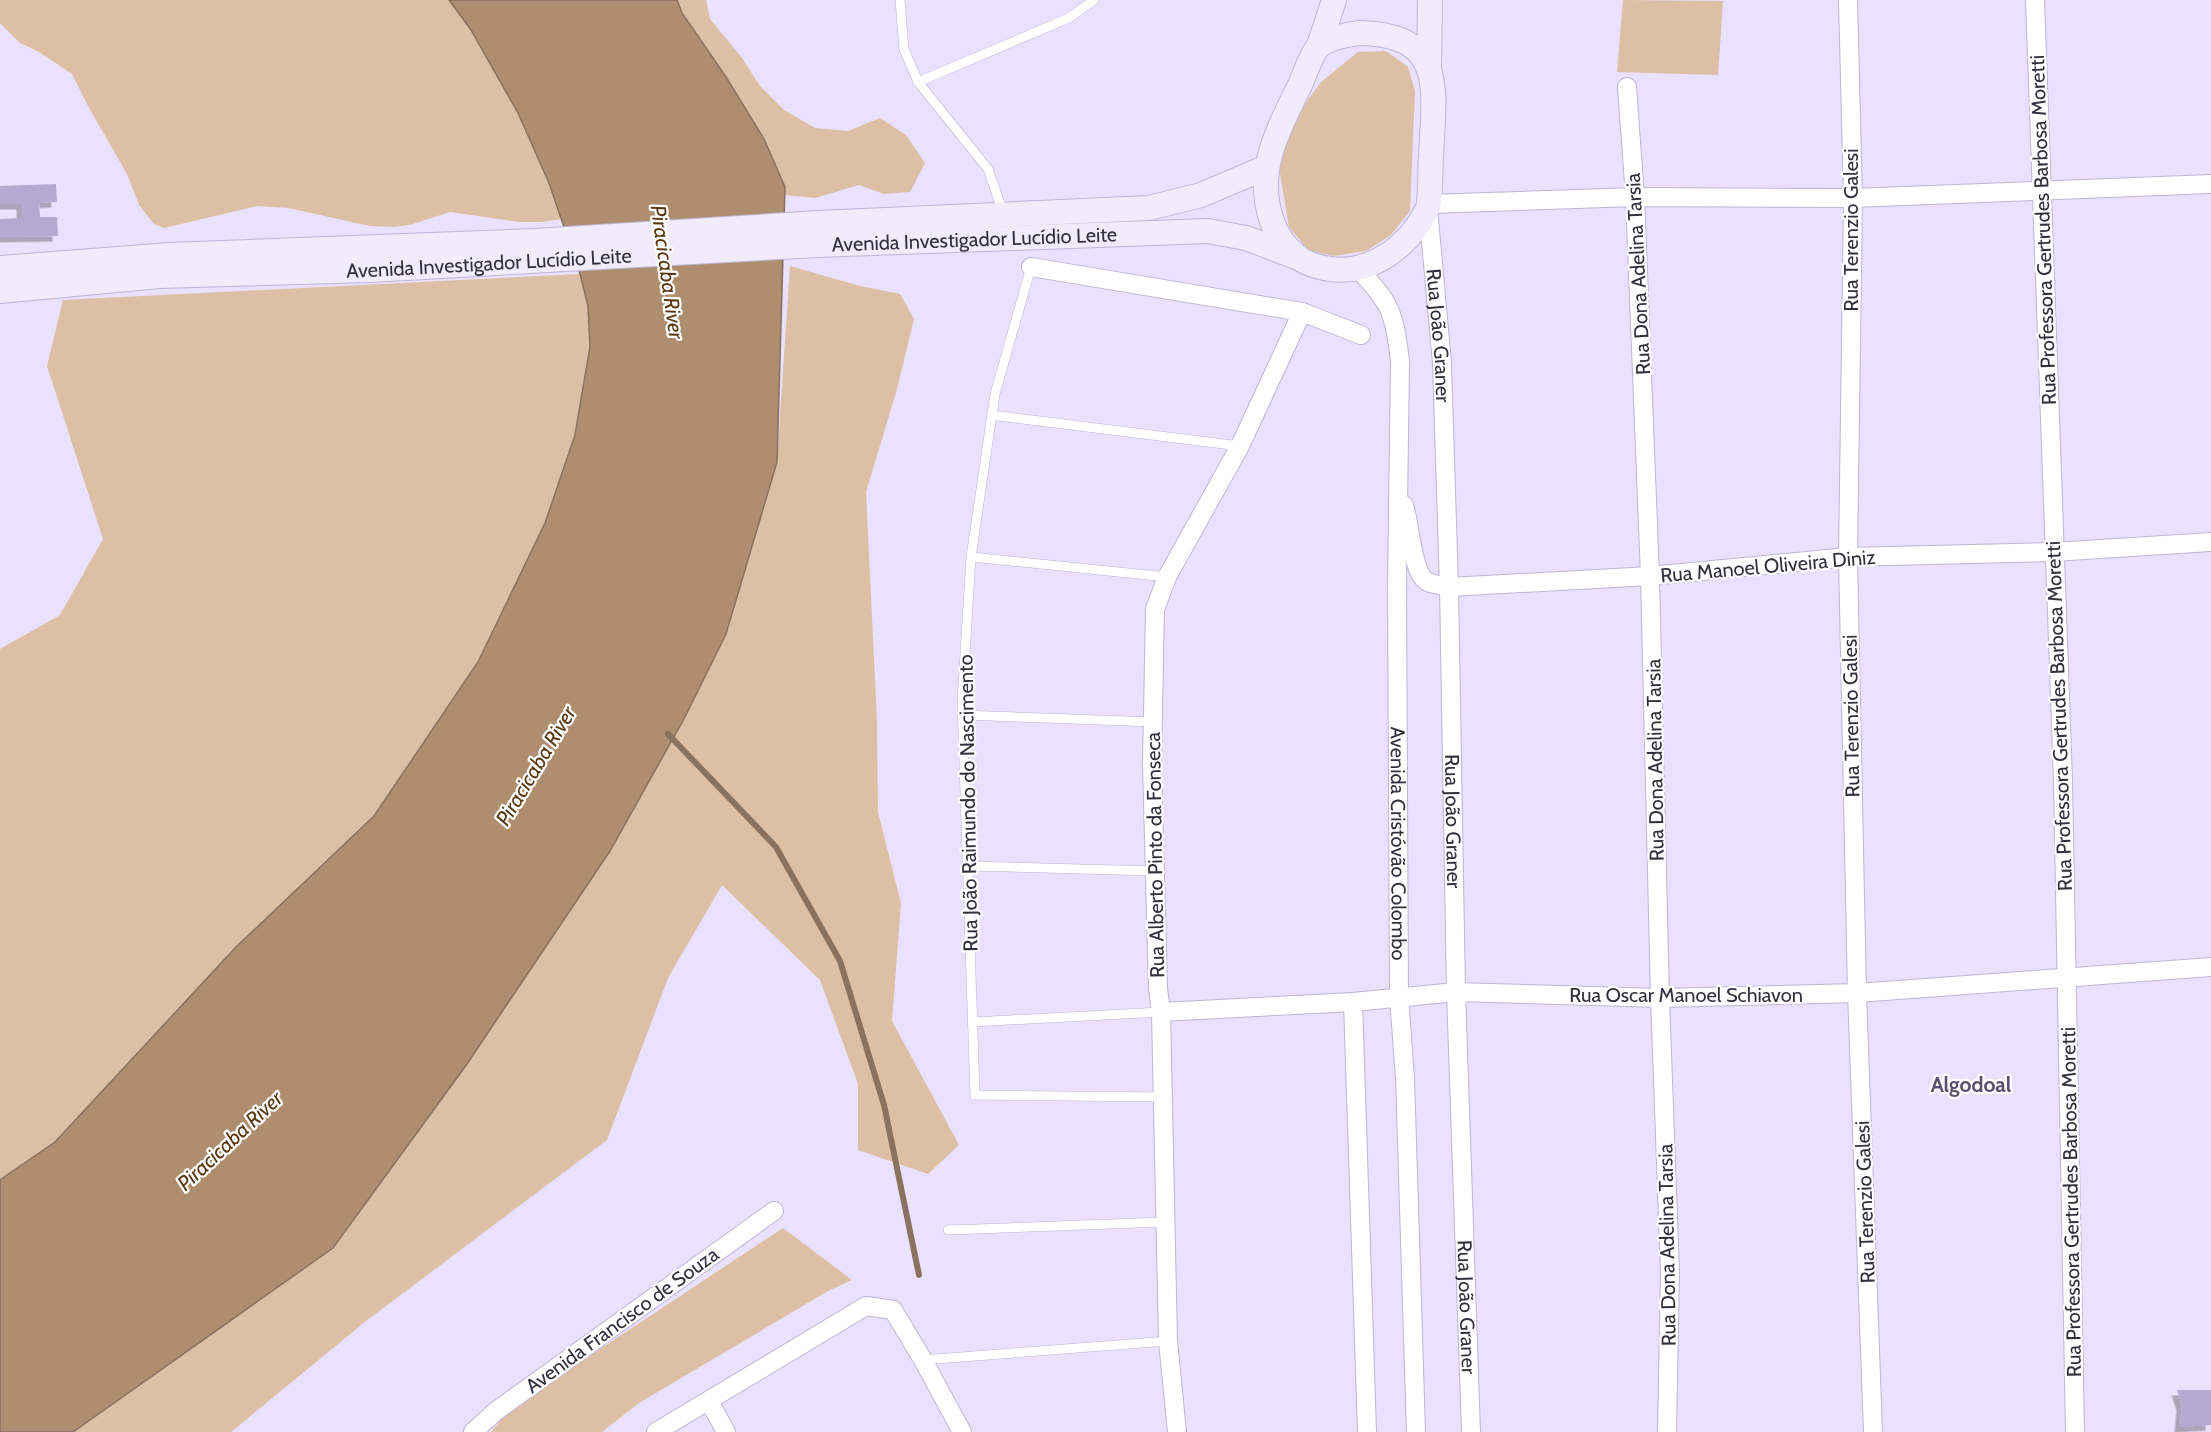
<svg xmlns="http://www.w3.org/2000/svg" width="2211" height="1432" font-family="Cabin,sans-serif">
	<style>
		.green { fill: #dcbfa4 }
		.water { fill: #ae8e6f; stroke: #897260; stroke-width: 1.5 }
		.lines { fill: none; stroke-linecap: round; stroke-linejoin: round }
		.stream { stroke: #897260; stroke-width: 6 }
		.building { fill: #b4a9d1; filter: url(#shadow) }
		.lane-casing { stroke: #beb5d6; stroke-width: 10 }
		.street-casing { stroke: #beb5d6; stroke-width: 20 }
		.secondary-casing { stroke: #beb5d6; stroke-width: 26 }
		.lane { stroke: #fff; stroke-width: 9 }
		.street { stroke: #fff; stroke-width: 18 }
		.secondary { stroke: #f0ecfb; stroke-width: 24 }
		.labels { text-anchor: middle; stroke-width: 4.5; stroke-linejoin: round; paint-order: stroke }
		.street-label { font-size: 20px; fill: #33303d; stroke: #fff }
		.water-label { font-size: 21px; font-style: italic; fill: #583711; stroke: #fff }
		.neighbourhood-label { font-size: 21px; font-weight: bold; fill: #59516d; stroke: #fff }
	</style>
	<defs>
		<filter id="shadow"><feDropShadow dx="-5.5" dy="5.5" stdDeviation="0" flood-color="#0004"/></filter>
	</defs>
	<rect width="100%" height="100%" fill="#e9e1fd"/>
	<g class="green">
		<path d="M0 0H470L499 40 562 219 541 222H519L450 212 413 224 395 227 370 226 288 208 257 206 164 228 154 224 139 205 127 174 88 106 72 74 39 52 20 43 0 23Z"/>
		<path d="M633 0H706L710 19 742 58 760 86 784 110 815 128 848 131 880 118 906 135 925 163 910 192 884 194 859 185 815 198 784 195Z"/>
		<path d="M1623 0 1723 1 1718 75 1617 72Z"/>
		<path d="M1386 51 1408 67 1415 91 1410 211 1391 235 1366 251 1333 256 1308 250 1289 227 1279 168 1294 119 1321 82 1358 52Z"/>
		<path d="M790 266 860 286 900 294 914 319 897 389 866 492 877 722 878 812 901 903 892 1021 959 1145 928 1174 858 1150V1084L820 980 722 885 668 978 607 1140 366 1321 231 1432H73L333 1248 467 1064 610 851 685 717 726 634 777 462Z"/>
		<path d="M580 274 588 306 590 347 575 435 545 523 478 662 374 816 236 947 55 1142 0 1180V649L60 615 103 539 47 366 63 300Z"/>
		<path d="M783 1228 852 1280 828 1291 639 1403 602 1432H491L505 1415 579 1363Z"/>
	</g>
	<path class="water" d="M449 0H677L682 13 726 77 764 139 785 187 777 462 726 634 685 717 610 851 467 1064 333 1248 73 1432H0V1180L55 1142 236 947 374 816 478 662 545 523 575 435 590 347 588 306 580 274 549 183 518 113 471 30Z"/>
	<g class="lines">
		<path class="stream" d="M668 734 776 847 840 961 884 1105 919 1275"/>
	</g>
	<g class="building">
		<path d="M56 184 57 202 39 203 40 217H57L58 236 0 237V219L22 218V204H0V186Z"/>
		<path d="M2177 1390H2211V1425L2180 1427 2182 1405Z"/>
	</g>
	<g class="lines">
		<defs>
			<g id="lane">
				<path d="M900 0 904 49 918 82 988 169 1003 212"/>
				<path d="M918 82 1069 18 1094 0"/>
				<path d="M1031 267 995 394 971 557 962 702 975 1095 1162 1097"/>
				<path d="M991 415 1240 446"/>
				<path d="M971 557 1167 577"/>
				<path d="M963 715 1153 722"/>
				<path d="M967 866 1155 871"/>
				<path d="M972 1022 1161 1012"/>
				<path d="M948 1230 1165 1222"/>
				<path d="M923 1360 1168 1341"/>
			</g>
			<g id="street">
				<path d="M1848 0 1853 198 1848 557 1857 993 1873 1432"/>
				<path d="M2035 0 2063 781 2075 1432"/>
				<path d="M1627 87 1635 197 1650 576 1660 998 1670 1273 1667 1432"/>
				<path d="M1429 204 1635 197 1853 198 2211 184"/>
				<path id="s1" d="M1428 208 1442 363 1449 587 1456 992 1471 1432"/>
				<path d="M1031 267 1302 312 1361 335"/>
				<path id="s2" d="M1357 268C1391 303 1394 312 1400 361L1397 584 1399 997 1405 1078 1416 1432"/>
				<path d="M1404 505C1410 522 1412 572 1426 581 1432 585 1442 585 1449 587L1650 576 1848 557 2053 552 2211 542"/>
				<path d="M1353 1002 1367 1432"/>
				<path d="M1161 1012 1353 1002 1456 992 1660 998 1857 993 2211 967"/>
				<path d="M709 1401 726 1432"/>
				<path d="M473 1432 496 1411 774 1211"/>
				<path d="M656 1432 866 1306 893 1310 923 1360 962 1432"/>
				<path d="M1177 1432 1168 1341 1161 1012 1158 988 1152 764 1155 609 1167 577 1240 446 1302 312"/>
			</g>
			<g id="secondary">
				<path d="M1359 33C1447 34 1434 90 1431 156 1430 167 1431 202 1427 210 1408 248 1368 277 1324 268 1315 266 1307 264 1299 258 1285 248 1276 235 1271 218 1255 170 1279 128 1300 85 1304 76 1313 50 1320 45 1331 37 1347 35 1359 33Z"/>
				<path d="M1319 46 1334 0"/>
				<path d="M1429 67 1430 0"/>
				<path d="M0 268 170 255 535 241 819 223 1149 208 1201 195 1267 167"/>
				<path id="s3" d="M0 291 159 276 370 270 817 245 1208 231 1246 238 1299 258"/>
			</g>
		</defs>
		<use href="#lane" class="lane-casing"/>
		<use href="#street" class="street-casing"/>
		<use href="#secondary" class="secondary-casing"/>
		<use href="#lane" class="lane"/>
		<use href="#street" class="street"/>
		<use href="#secondary" class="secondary"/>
	</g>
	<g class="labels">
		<g class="street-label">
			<text transform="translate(1851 230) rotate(-90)" y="7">Rua Terenzio Galesi</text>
			<text transform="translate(2043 230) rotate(-92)" y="7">Rua Professora Gertrudes Barbosa Moretti</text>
			<text dy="7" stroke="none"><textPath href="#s3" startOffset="976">Avenida Investigador Lucídio Leite</textPath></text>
			<text dy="7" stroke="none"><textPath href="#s3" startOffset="490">Avenida Investigador Lucídio Leite</textPath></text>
			<text transform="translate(1638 274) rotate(-93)" y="7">Rua Dona Adelina Tarsia</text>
			<text dy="7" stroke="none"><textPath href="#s1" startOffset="128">Rua João Graner</textPath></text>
			<text transform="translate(1768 566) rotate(-5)" y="7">Rua Manoel Oliveira Diniz</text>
			<text transform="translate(1851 716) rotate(-91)" y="7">Rua Terenzio Galesi</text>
			<text transform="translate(2059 716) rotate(-92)" y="7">Rua Professora Gertrudes Barbosa Moretti</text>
			<text transform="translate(1655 760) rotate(-91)" y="7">Rua Dona Adelina Tarsia</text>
			<text transform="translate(968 803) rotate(-91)" y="7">Rua João Raimundo do Nascimento</text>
			<text dy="7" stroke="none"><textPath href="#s1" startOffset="614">Rua João Graner</textPath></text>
			<text dy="7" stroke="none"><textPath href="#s2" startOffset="588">Avenida Cristóvão Colombo</textPath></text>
			<text transform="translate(1155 855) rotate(-91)" y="7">Rua Alberto Pinto da Fonseca</text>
			<text x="1686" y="1002">Rua Oscar Manoel Schiavon</text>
			<text transform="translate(1865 1202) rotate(-92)" y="7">Rua Terenzio Galesi</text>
			<text transform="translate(2071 1202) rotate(-91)" y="7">Rua Professora Gertrudes Barbosa Moretti</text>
			<text transform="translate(1667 1245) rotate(-91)" y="7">Rua Dona Adelina Tarsia</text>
			<text dy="7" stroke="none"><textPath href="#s1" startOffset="1100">Rua João Graner</textPath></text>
			<text transform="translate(622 1320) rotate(-36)" y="7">Avenida Francisco de Souza</text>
		</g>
		<g class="water-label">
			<text transform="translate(667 272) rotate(82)" y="7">Piracicaba River</text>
			<text transform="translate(536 766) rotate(-59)" y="7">Piracicaba River</text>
			<text transform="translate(230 1141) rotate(-43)" y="7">Piracicaba River</text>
		</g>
		<g class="neighbourhood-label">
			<text x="1971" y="1092">Algodoal</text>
		</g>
	</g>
</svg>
